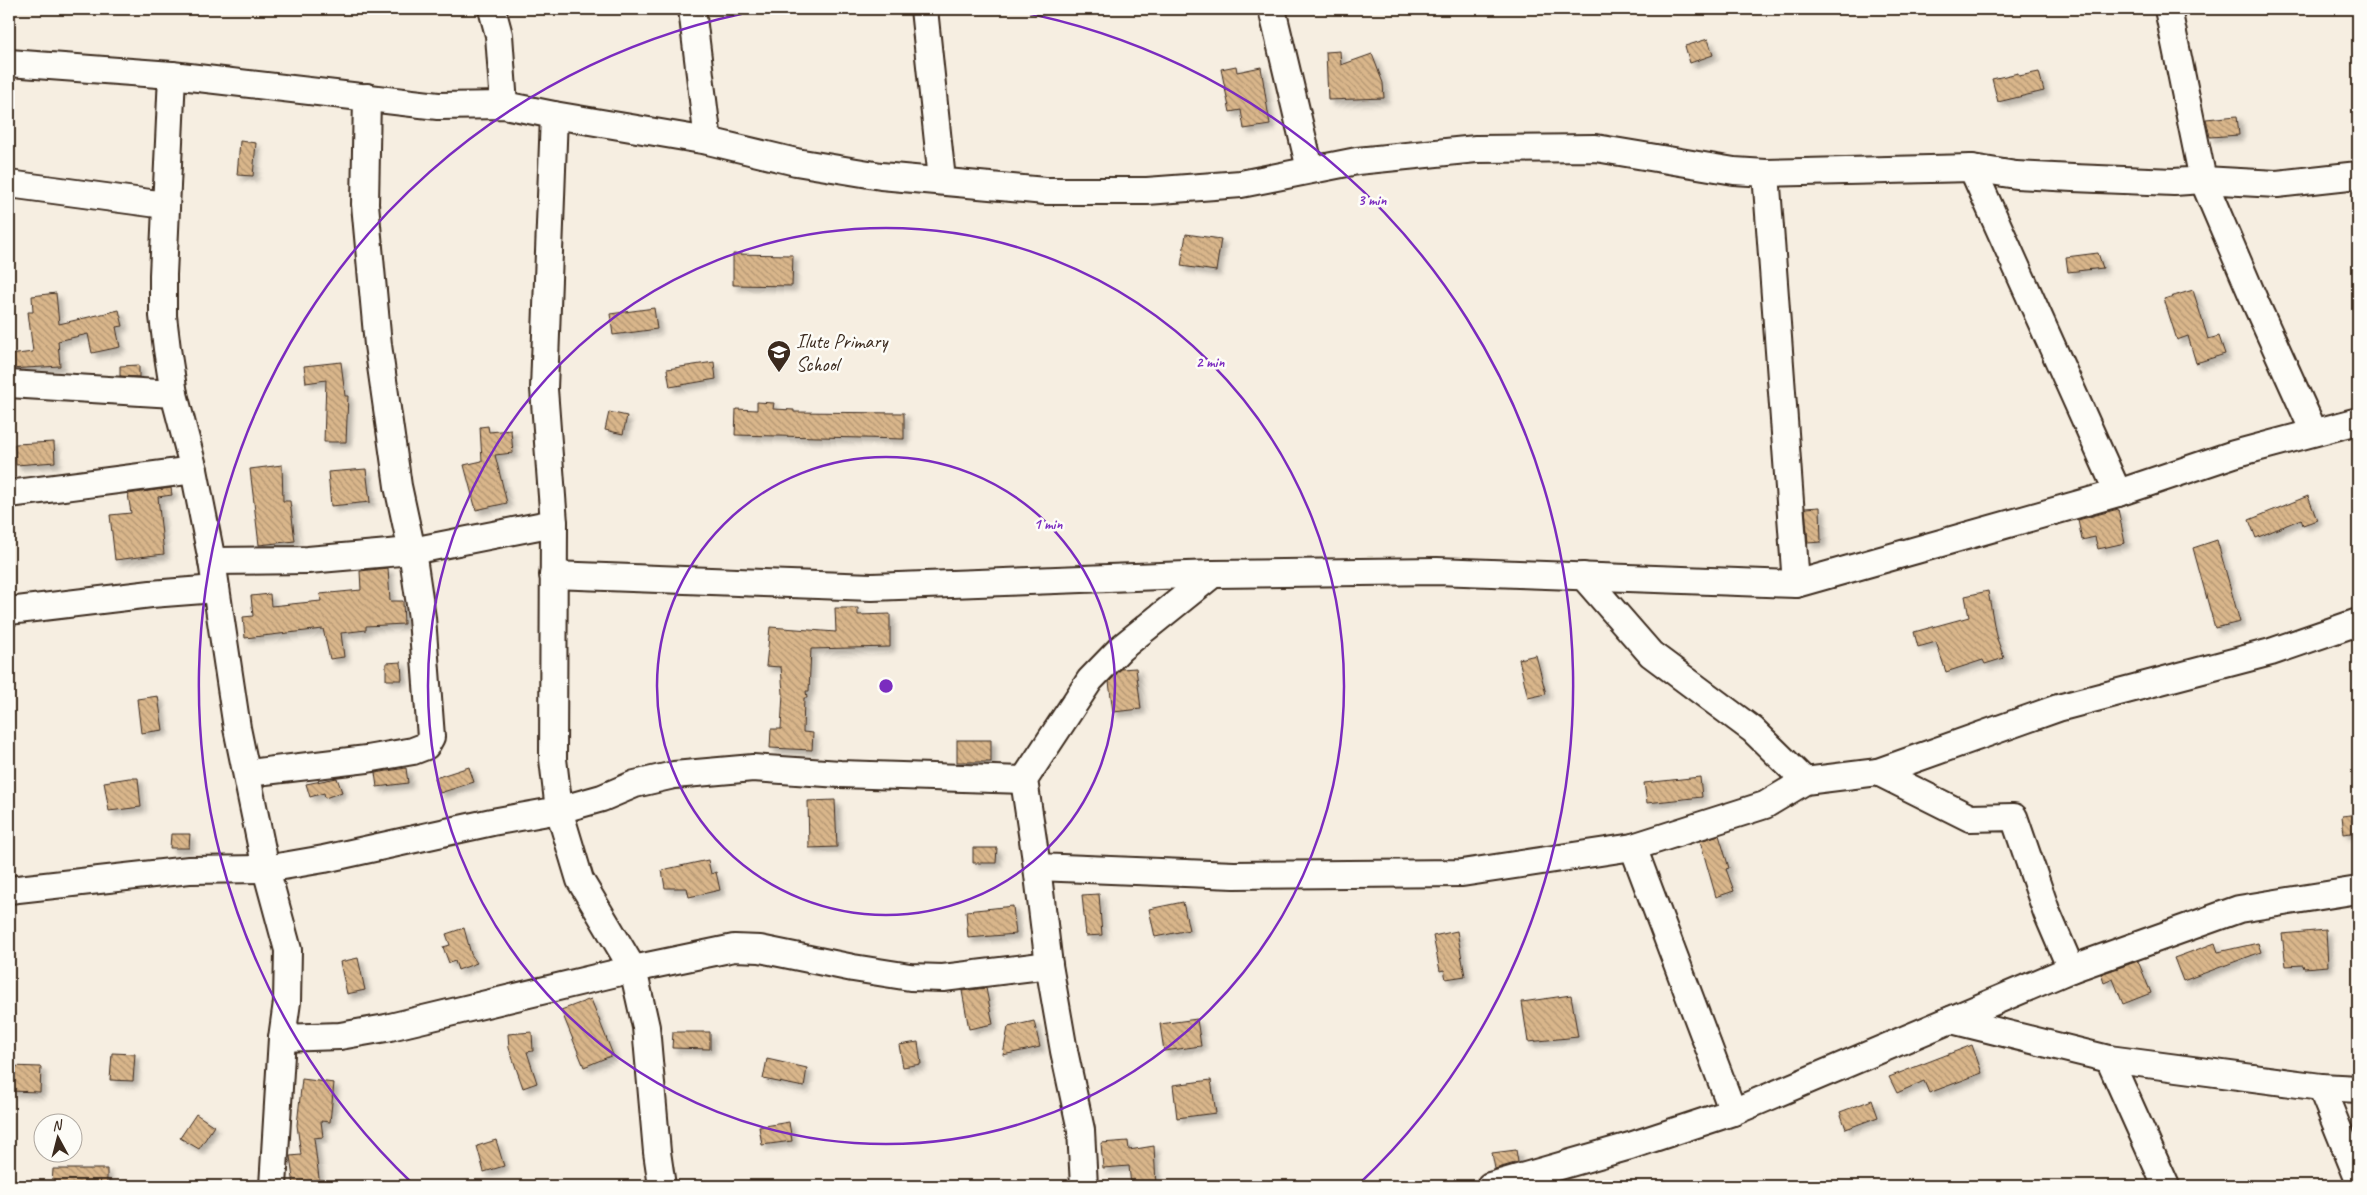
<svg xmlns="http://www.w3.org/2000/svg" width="2367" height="1195" font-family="Caveat,sans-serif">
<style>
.building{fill:url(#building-back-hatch);stroke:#3b2a1e;filter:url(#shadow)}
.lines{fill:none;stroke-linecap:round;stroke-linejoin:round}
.minor-casing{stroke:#3b2a1e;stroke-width:30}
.minor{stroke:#fdfcf7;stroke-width:26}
.ring{fill:none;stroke:#7b2cbf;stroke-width:2.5}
.labels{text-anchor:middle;stroke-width:5;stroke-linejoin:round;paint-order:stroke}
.poi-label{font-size:20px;fill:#3b2a1e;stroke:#fdfcf7;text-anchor:start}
.centre{fill:#7b2cbf;stroke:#fdfcf7;stroke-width:2.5}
.ring-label{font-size:15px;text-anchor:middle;font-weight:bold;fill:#7b2cbf;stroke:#fdfcf7;stroke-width:5;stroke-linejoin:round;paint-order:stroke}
</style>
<defs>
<pattern id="building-back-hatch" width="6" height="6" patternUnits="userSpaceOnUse" patternTransform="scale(1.25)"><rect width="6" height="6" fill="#d9b68b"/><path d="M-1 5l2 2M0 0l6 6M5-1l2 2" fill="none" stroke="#b19471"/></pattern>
<filter id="shadow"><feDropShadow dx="4.5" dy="4.5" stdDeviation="2.5" flood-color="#0004"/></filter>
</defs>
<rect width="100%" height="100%" fill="#f6eee1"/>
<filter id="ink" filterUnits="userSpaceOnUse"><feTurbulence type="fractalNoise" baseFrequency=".02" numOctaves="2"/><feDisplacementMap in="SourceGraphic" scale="10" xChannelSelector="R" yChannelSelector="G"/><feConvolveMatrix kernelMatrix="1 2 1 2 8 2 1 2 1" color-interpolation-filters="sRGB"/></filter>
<g filter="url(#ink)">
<g class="building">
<polygon points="1708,39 1713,55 1690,63 1685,46"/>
<polygon points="1340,51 1341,65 1372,54 1383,83 1384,98 1328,100 1326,52"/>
<polygon points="1236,66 1237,72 1261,67 1270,125 1244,129 1241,110 1230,112 1221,69"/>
<polygon points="2039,72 2044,91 1998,102 1992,79 2018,73 2019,76"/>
<polygon points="2237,116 2239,135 2210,137 2206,119"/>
<polygon points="240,141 256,143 253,176 237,175"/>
<polygon points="1186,234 1221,239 1216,271 1181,266"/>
<polygon points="2098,253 2103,268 2068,272 2066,257"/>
<polygon points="733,254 793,255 792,286 733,285"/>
<polygon points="2193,290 2208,339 2219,336 2225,354 2196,363 2188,336 2177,340 2164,299"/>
<polygon points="56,293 59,324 119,310 123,326 116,327 120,347 92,353 88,334 58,341 60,366 9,369 9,355 33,352 28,312 33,312 32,296"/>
<polygon points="654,308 657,329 613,335 610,314"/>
<polygon points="341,362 345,396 348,396 346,442 324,442 326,380 306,383 304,366"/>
<polygon points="714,362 716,379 670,387 667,369"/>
<polygon points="139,365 139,377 120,376 120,366"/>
<polygon points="757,402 774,403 773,409 794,410 794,412 904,413 904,439 735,435 736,409 757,410"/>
<polygon points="609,412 627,416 623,434 605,430"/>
<polygon points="488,426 489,432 511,430 513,453 495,455 507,503 476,510 464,465 482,461 480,427"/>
<polygon points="54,442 55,462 16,465 15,444"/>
<polygon points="282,465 283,501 290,501 295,541 259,545 250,469"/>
<polygon points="366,469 370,502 331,506 328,472"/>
<polygon points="171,488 172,495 158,497 164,554 115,560 110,515 131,513 128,494"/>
<polygon points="2308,496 2317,520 2303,525 2301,519 2256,538 2249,520"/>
<polygon points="1820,507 1821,542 1808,543 1805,508"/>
<polygon points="2118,509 2125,543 2098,549 2095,537 2082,540 2078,520"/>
<polygon points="2217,540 2240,622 2215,628 2193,548"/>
<polygon points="388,568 390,601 403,601 404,624 366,626 366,630 341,633 344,657 330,659 323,629 245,638 243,617 253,616 251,596 270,594 271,606 321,601 320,594 361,590 360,571"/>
<polygon points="1988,591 1996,636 2004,658 1985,664 1983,660 1946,672 1936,642 1918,647 1914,632 1969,617 1965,596"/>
<polygon points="835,608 858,608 858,615 890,614 890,647 811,649 809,691 806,691 807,698 804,698 803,732 813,733 812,750 770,748 771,729 781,729 783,693 781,667 766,666 770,627 836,632"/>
<polygon points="1536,655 1546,694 1528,698 1519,659"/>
<polygon points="401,662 402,680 386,680 386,663"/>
<polygon points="1136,668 1141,709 1113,712 1109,682 1121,669"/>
<polygon points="158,696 163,730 141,733 137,699"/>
<rect x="957" y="740" width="34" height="22"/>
<polygon points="469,767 474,782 440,793 435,778"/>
<polygon points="406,768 408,783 377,787 375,773"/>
<polygon points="1700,777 1702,797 1647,803 1644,783"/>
<polygon points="129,778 138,778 141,807 109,811 104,782"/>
<polygon points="337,778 342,792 325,798 324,793 310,797 306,784"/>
<polygon points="835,800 837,847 809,848 808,801"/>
<polygon points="2358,814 2358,832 2344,834 2342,816"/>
<polygon points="171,834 190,834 189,848 170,848"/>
<polygon points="1719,835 1729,868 1726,869 1734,891 1716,897 1700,841"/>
<polygon points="973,848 997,848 996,863 973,863"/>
<polygon points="708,860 711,874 716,872 720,890 689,897 687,888 665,888 662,870"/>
<polygon points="1099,894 1102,935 1086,936 1082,895"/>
<polygon points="1183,902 1189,930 1155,937 1149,909"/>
<polygon points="1013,906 1016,934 968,938 966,911"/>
<polygon points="464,928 471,954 477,963 458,970 455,961 449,963 443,947 450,945 446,934"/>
<polygon points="2326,930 2328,966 2304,968 2303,965 2286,966 2282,934"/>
<polygon points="1457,931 1465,976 1446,979 1444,970 1440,971 1433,936"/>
<polygon points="2215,943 2218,952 2258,943 2261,952 2183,981 2174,958"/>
<polygon points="358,958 365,990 347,994 340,962"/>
<polygon points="2138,961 2151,993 2123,1004 2113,979 2104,983 2101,974"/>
<polygon points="986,988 993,1024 969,1029 962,991"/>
<polygon points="1571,995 1578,1037 1528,1042 1522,1002"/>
<polygon points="591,999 613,1055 584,1067 561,1010"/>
<polygon points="1197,1019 1201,1046 1164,1051 1160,1024"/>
<polygon points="1034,1021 1040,1047 1003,1055 1008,1027"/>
<polygon points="532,1032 533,1051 527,1052 537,1083 523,1088 509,1048 508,1034"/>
<polygon points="673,1032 710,1032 710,1049 672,1048"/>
<polygon points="918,1042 921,1064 903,1067 899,1045"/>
<polygon points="1972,1045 1982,1073 1929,1093 1924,1081 1897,1093 1889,1077"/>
<polygon points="112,1053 135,1054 133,1081 110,1080"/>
<polygon points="767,1059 807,1068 804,1087 763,1079"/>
<polygon points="9,1066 41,1067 40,1092 9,1091"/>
<polygon points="302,1079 334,1083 330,1122 321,1121 323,1137 314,1138 320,1186 294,1186 290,1156 301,1155 297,1125"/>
<polygon points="1211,1080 1216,1113 1177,1118 1173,1085"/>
<polygon points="1872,1100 1878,1117 1846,1129 1840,1112"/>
<polygon points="196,1114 214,1126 199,1149 180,1138"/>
<polygon points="789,1122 792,1141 762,1145 759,1127"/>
<polygon points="496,1140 504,1166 484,1172 477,1146"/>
<polygon points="1128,1141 1129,1150 1154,1146 1156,1186 1131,1186 1129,1166 1103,1168 1101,1143"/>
<polygon points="1516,1150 1518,1162 1495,1169 1492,1153"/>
<polygon points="53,1169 107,1169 107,1185 52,1184"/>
</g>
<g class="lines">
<g class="minor-casing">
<g id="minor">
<polyline points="492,9 499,35 504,105"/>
<polyline points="692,9 708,141"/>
<polyline points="924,9 942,180"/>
<polyline points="1272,9 1310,169"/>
<polyline points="9,63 172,75 438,106 504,105 554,115 708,141 796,162 881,176 1045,191 1147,191 1241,184 1357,161 1476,149 1596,148 1734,171 1766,173 1972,168 2016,175 2073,178 2174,182 2203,180 2168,9"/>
<polyline points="172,75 163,275 163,316 167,349 174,394 194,470 212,561 237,728 266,869 288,950 287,1002 282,1038 273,1186"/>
<polyline points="554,115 544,389 554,523 553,759 559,810 580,880 633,969 646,1027 657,1152 662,1186"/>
<polyline points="1972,168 2118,493"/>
<polyline points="1766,173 1796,584"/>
<polyline points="9,184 165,205"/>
<polyline points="9,384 174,394"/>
<polyline points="2314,432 2256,304 2203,180 2277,184 2358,175"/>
<polyline points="9,494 194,470"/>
<polyline points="212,561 308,560 412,551 554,523"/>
<polyline points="1213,574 1121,648 1090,680 1024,780 1037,867 1234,875 1462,873 1633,847 1765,805 1805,781 1878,772 1970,818 2014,817 2047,913 2071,969 2239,909 2358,890"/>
<polyline points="553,575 872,587 1213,574 1437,571 1796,584 2118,493 2234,454 2358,421"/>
<polyline points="1583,576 1651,654 1753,730 1805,781"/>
<polyline points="9,611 151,594 216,589"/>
<polyline points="1878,772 2058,708 2271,652 2358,622"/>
<polyline points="248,773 367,759 413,751 426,746 431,737 422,618 412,551 398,486 378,345 365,204 367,97"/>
<polyline points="1633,847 1733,1112"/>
<polyline points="1037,867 1049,965 1064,1051 1081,1130 1084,1186"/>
<polyline points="9,890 189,870 266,869 324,859 492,822 559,810 602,798 635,784 674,775 753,768 840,774 1024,780"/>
<polyline points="1951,1020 2109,1059 2321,1087 2358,1178"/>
<polyline points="282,1038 340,1036 386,1028 633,969 734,948 760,949 853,968 910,977 943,978 1049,965"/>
<polyline points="2109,1059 2166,1186"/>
<polyline points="2321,1087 2358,1089"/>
<polyline points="1490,1186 1630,1146 1733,1112 2071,969"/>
</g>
</g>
<use href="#minor" class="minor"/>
</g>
</g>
<g class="ring">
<circle cx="886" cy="686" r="229"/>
<circle cx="886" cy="686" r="458"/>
<path d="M413 1184A687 687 0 0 1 767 9M1005 9A687 687 0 0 1 1359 1184"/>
</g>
<defs>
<g id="school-pin" transform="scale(1.25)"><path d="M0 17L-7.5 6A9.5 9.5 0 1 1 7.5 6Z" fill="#3b2a1e" stroke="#fdfcf7"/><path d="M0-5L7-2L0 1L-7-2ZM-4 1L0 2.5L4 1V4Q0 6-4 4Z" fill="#fff"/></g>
</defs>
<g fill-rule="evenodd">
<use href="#school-pin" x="779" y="352"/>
</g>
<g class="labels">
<g class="poi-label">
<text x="796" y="348">Ilute Primary<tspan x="796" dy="23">School</tspan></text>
</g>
</g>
<circle cx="886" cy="686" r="8" class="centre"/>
<g class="ring-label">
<text x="1372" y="205">3 min</text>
<text x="1210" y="367">2 min</text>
<text x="1048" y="529">1 min</text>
</g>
<rect width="2367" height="1195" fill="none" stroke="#fdfcf7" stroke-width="30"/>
<rect x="15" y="15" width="2337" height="1165" fill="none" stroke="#3b2a1e" stroke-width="2" filter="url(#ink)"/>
<g transform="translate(58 1138) rotate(353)"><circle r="24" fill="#fdfcf7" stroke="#afa8a0"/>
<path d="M0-4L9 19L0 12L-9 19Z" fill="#3b2a1e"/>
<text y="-8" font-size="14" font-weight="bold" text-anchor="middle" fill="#3b2a1e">N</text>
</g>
</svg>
